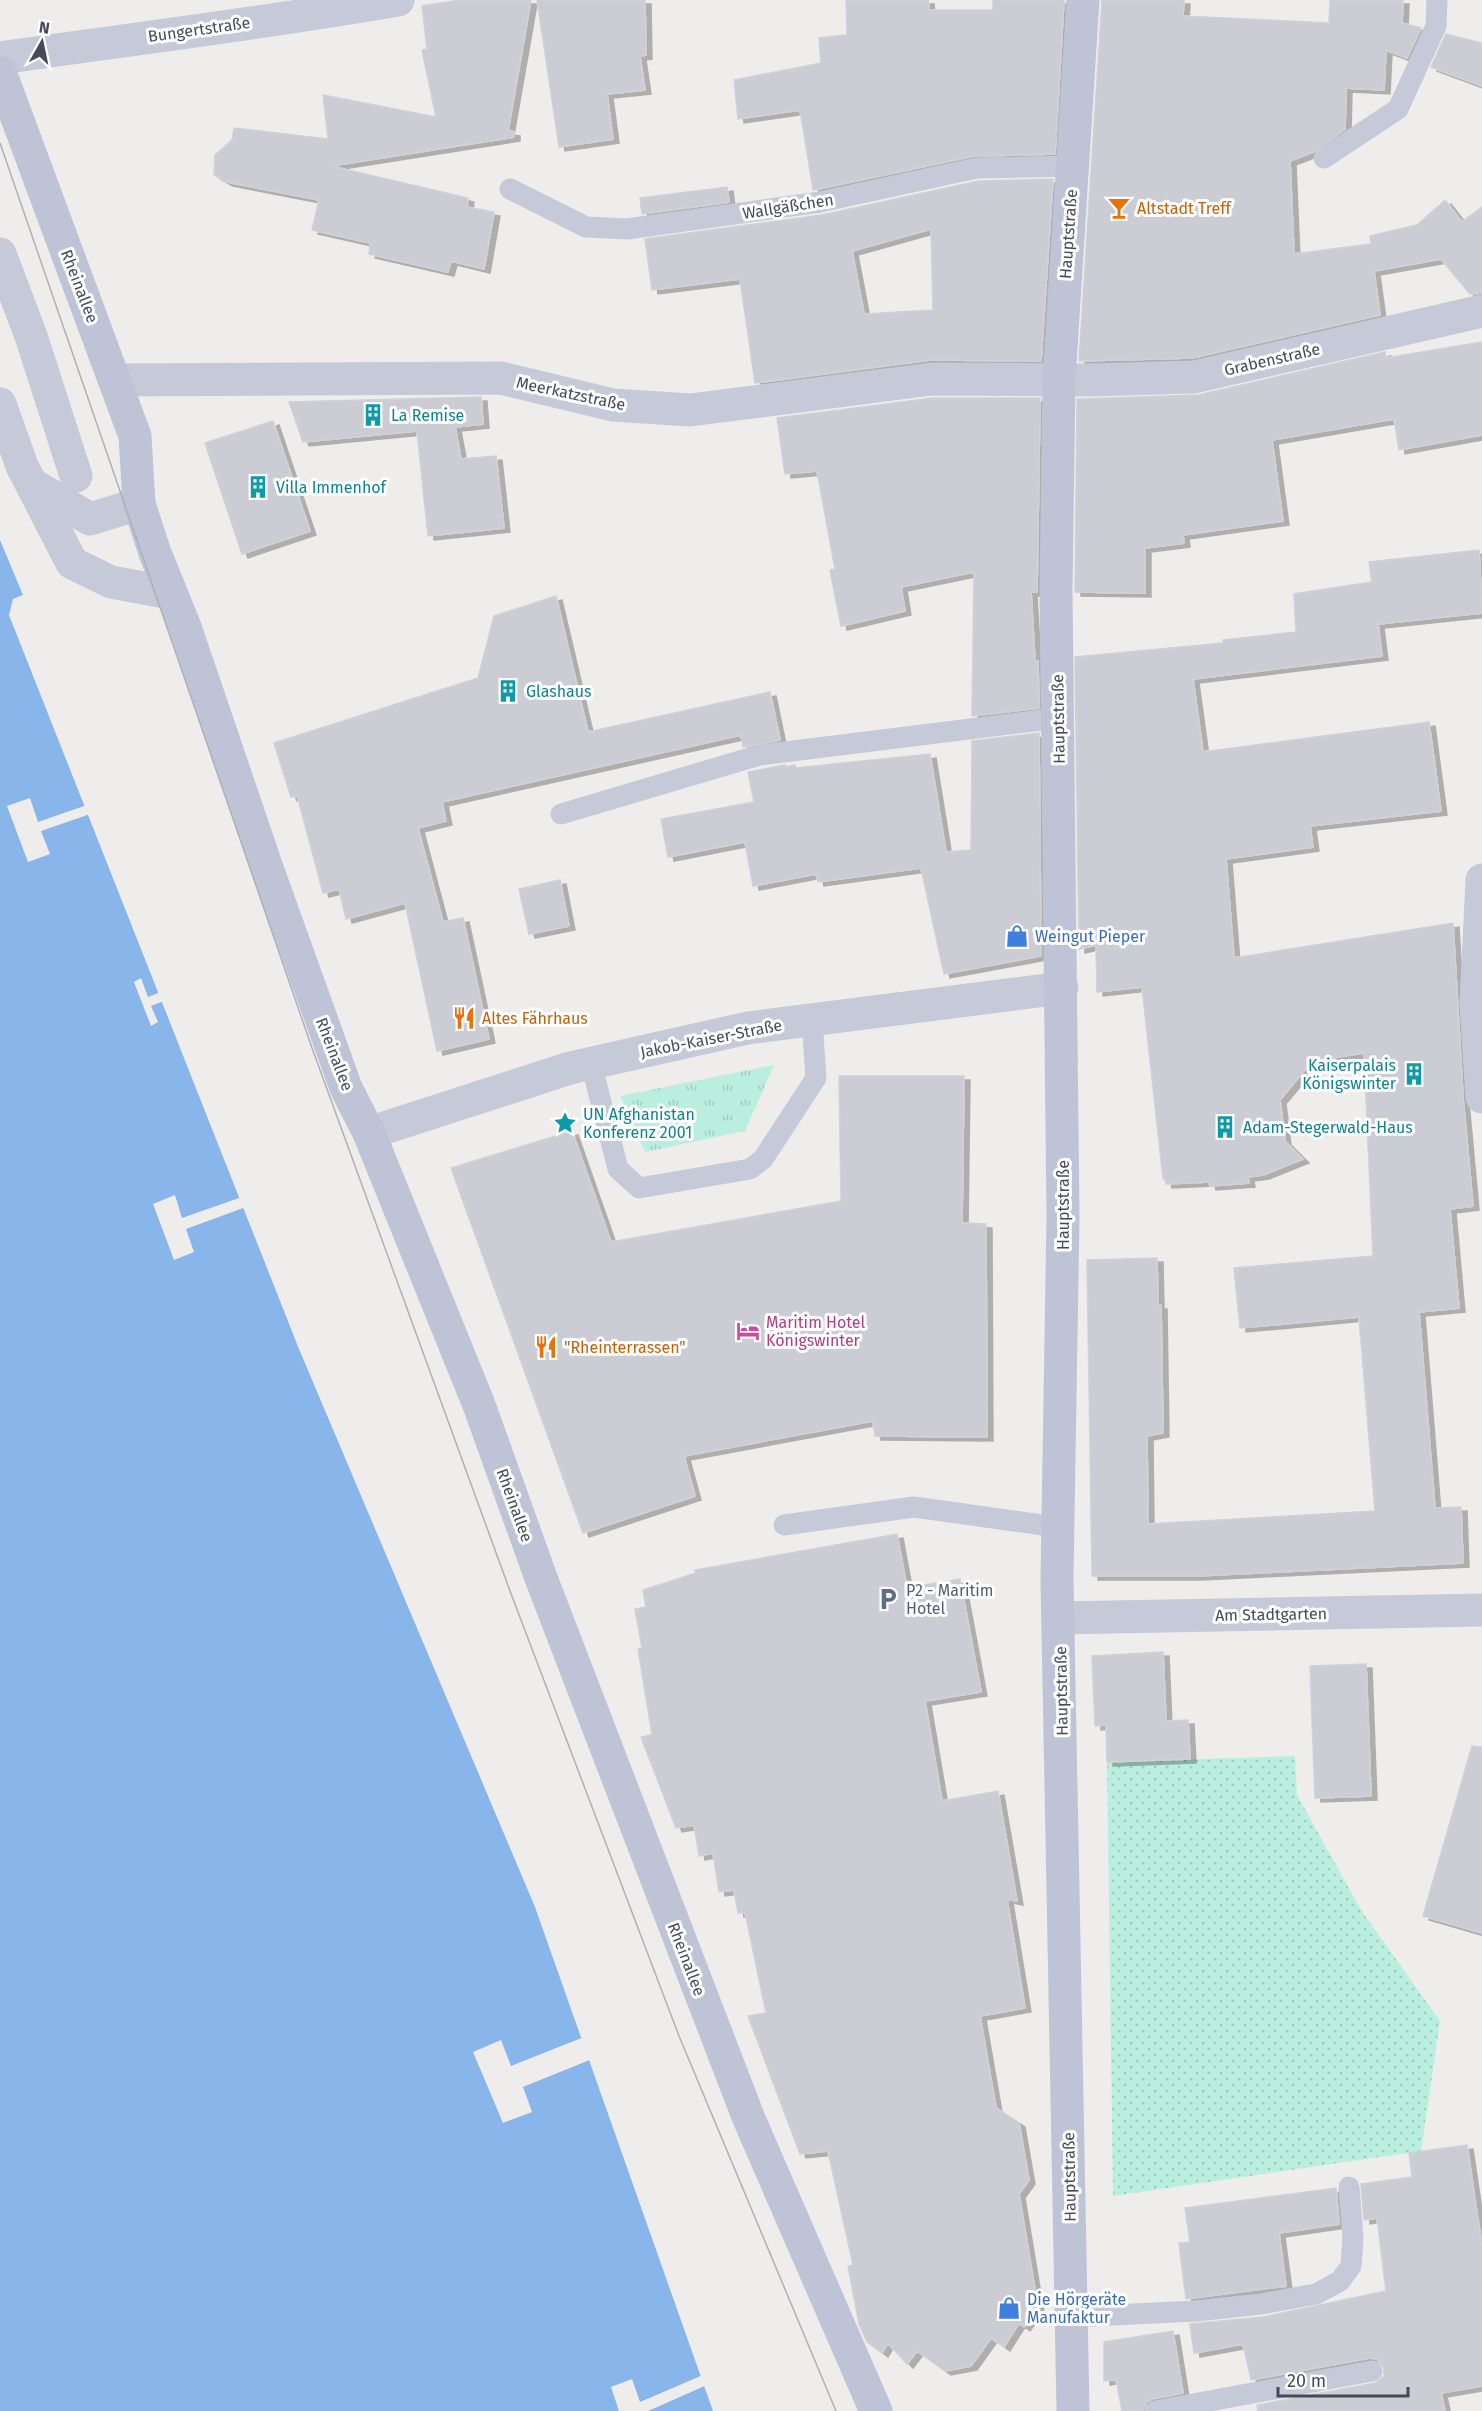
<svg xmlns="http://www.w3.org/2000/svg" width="1482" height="2411" font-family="'Fira Sans',sans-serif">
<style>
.grass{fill:url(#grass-tufts)}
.park{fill:url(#park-dots)}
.water{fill:#88b5ea}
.pier{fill:#efedec}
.building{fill:#cccdd4;stroke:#d1d0d8;stroke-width:1.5;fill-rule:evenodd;filter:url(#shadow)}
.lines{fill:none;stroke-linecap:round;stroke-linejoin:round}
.lane{stroke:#c6c9d7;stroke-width:21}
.street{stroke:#c6c9d7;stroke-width:33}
.secondary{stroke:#bfc3d6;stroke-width:33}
.tram{stroke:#afafb7;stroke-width:1.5}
.labels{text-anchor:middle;stroke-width:6;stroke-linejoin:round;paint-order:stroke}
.street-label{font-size:16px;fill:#45495a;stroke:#fff}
.food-label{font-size:16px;fill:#c56008;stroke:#fff;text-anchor:start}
.culture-label{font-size:16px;fill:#0d838f;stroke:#fff;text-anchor:start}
.shop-label{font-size:16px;fill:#366cbe;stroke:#fff;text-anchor:start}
.hotel-label{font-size:16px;fill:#b23c85;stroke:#fff;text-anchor:start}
.service-label{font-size:16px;fill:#4e5e75;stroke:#fff;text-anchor:start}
</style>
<defs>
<pattern id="grass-tufts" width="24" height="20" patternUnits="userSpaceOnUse" patternTransform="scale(1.5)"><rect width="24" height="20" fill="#baeedf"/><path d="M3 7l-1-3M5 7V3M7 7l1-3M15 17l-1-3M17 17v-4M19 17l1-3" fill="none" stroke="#a1cec2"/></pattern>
<pattern id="park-dots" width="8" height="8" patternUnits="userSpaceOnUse" patternTransform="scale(1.5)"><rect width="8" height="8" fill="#baeedf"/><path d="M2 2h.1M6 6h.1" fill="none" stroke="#a1cec2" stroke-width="1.8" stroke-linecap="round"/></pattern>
<filter id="shadow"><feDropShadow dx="6" dy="4" stdDeviation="0" flood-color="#0004"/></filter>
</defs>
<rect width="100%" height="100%" fill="#efedec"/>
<polygon class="grass" points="774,1065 745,1131 645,1152 620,1096"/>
<polygon class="park" points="1295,1756 1297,1795 1361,1910 1440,2021 1421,2151 1113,2196 1107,1762"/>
<polygon class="water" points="0,540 23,595 13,599 9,615 299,1349 535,1907 713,2411 0,2411"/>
<g class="pier">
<polygon points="30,798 38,822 87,805 90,814 41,831 50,854 28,862 7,806"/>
<polygon points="141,978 148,997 161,992 164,1001 151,1006 158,1022 151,1026 134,982"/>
<polygon points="175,1195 182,1218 242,1197 246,1207 186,1229 194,1252 174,1260 153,1204"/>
<polygon points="584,2037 592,2059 523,2087 532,2112 503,2123 473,2052 501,2040 511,2066"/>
<polygon points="703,2375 707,2385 648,2411 619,2411 611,2387 632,2379 640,2402"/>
</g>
<g class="building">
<polygon points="460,0 531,0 508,131 514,132 514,137 331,166 468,198 467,207 494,212 484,269 451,261 448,272 369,254 370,243 312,230 319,200 227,182 214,175 215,155 232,140 234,128 328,139 323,95 436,117 422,50 427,49 422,6"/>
<polygon points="537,0 645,0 646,55 640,56 645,90 607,94 613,139 559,147"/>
<polygon points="846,0 928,0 929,10 993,10 993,0 1064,0 1055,154 974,156 813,190 800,110 738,119 734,80 821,63 819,38 847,35"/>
<polygon points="1102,0 1184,0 1183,16 1329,23 1330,0 1403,0 1402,23 1421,28 1407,58 1386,50 1384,90 1346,88 1345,129 1313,152 1290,161 1294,254 1371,244 1370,236 1417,225 1445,200 1462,222 1482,207 1482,293 1470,294 1441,259 1374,271 1380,315 1192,358 1079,361"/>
<polygon points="1446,34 1482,43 1482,86 1431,67"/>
<path d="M 1053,179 L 1041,361 L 930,360 L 755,383 L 740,279 L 652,290 L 645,239 L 822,215 L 978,181 ZM 931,229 L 933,310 L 864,314 L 852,251 Z"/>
<polygon points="727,187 729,202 642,214 640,198"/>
<polygon points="1482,342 1482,435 1399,450 1394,419 1272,440 1283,521 1183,535 1184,543 1145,548 1145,593 1075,592 1077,399 1198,395 1385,352 1386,358"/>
<polygon points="481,397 483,424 455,427 461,459 496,456 504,528 428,536 417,431 303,442 289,402"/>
<polygon points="933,398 1040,398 1037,592 1031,592 1035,662 1038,661 1039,708 972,716 974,572 901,587 905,611 841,626 830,570 835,569 817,471 785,474 777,418"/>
<polygon points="273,421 310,531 242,554 205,443"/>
<polygon points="1479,550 1482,613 1378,624 1382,656 1193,679 1203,752 1429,722 1441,811 1310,826 1313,847 1226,859 1234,958 1453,923 1463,1098 1473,1206 1450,1209 1459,1308 1419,1312 1435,1508 1461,1507 1463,1563 1196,1576 1092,1576 1087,1260 1157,1258 1158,1305 1161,1305 1163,1433 1147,1436 1148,1524 1375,1511 1359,1317 1240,1328 1234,1268 1373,1256 1364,1053 1312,1061 1280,1100 1285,1141 1303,1159 1263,1175 1248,1177 1249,1183 1210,1186 1209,1182 1166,1184 1165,1179 1163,1179 1142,987 1097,992 1096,945 1079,949 1075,657 1223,643 1223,640 1296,632 1294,594 1372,582 1369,562"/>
<polygon points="556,596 588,732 770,692 780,740 743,747 741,735 442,802 446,821 418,828 443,922 463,918 489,1039 437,1051 405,903 346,919 339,889 323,893 297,795 291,797 274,743 478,678 494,616"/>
<polygon points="1039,733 1041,956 944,974 921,868 818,882 816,874 753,886 745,842 668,857 661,819 754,802 748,772 785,765 785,767 795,765 795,768 930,754 946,852 971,850 972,741"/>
<polygon points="560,880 569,926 529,934 519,889"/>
<polygon points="839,1076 964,1076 962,1223 986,1224 987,1437 875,1436 873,1421 684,1456 695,1496 583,1533 451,1168 572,1131 611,1242 841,1201"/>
<polygon points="897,1534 907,1588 960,1579 981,1692 925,1701 942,1801 998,1791 1017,1901 1007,1899 1025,2008 980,2016 996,2108 1019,2123 1029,2180 1019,2194 1038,2308 1024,2327 1019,2323 1004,2347 991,2338 971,2366 945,2371 917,2351 907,2364 888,2343 882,2353 867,2342 859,2324 848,2266 853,2265 828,2151 800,2154 748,2016 766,2013 745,1912 738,1913 734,1890 719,1892 713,1853 699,1856 694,1825 676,1828 641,1737 652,1735 638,1649 642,1648 635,1609 646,1607 643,1590 696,1573 695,1570"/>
<polygon points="1163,1652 1166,1721 1188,1720 1190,1759 1107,1762 1106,1725 1095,1726 1092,1656"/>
<polygon points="1366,1664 1371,1796 1315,1798 1310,1666"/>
<polygon points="1472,1746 1482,1747 1482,1933 1423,1916"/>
<polygon points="1467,2145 1482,2247 1482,2386 1441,2393 1445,2411 1258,2411 1257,2405 1375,2383 1384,2376 1384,2368 1377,2359 1370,2358 1251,2380 1243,2344 1194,2353 1190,2324 1263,2317 1386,2291 1377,2218 1364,2220 1361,2184 1412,2177 1409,2153"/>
<polygon points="1336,2188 1339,2224 1279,2233 1286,2286 1186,2299 1179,2243 1190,2242 1185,2208"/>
<polygon points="1173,2331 1183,2393 1152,2399 1146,2402 1143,2411 1122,2411 1116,2379 1104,2381 1104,2342"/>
</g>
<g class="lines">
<g class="lane">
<polyline points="1324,158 1398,109 1436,26 1437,0"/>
<polyline points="510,189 586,227 627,229 820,202 977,168 1073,166"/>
<polyline points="561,814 760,755 1058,718"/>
<polyline points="591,1063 618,1169 639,1188 750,1169 763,1159 816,1078 812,1020"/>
<polyline points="784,1525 914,1507 1057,1527"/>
<polyline points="1071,2317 1196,2311 1261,2304 1316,2294 1340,2281 1351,2266 1353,2238 1349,2187"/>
<polyline points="1155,2411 1372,2371"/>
</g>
<g class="street">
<path d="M 0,58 C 133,39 266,23 398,0"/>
<polyline points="0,254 31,336 76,476"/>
<polyline points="116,380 501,378 613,405 690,410 932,379 1093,380 1194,377 1482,311"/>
<polyline points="0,404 22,466 72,563 111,582 170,593"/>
<polyline points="35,486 90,519 139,504"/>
<polyline points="1482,880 1476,1004 1482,1097"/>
<polyline points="369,1133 570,1068 748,1028 1062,988"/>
<polyline points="1059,1618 1482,1610"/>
</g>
<g class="secondary">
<polyline points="0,72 135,436 139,504 155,553 185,627 267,868 346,1088 369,1133 479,1405 541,1578 749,2119 876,2411"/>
<polyline points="1073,2411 1057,1579 1063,1217 1056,592 1059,380 1083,0"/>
</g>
<polyline class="tram" points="0,143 312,1048 510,1591 679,2036 836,2411"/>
</g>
<defs>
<g id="bar-bare" transform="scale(1.8)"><path d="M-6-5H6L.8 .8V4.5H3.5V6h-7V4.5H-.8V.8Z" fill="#e8710a" stroke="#fff" stroke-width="2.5" paint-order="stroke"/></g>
<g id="building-bare" transform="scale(1.8)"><path d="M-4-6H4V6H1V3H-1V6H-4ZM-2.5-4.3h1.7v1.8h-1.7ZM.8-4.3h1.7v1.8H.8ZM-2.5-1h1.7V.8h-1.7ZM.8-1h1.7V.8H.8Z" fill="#0f9aa8" stroke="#fff" stroke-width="2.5" paint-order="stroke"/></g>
<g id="shop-bare" transform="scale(1.8)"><path d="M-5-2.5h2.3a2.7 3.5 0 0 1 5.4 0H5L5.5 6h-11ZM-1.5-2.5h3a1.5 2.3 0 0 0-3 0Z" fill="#3f7fe0" stroke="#fff" stroke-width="2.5" paint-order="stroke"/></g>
<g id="restaurant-bare" transform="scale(1.8)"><path d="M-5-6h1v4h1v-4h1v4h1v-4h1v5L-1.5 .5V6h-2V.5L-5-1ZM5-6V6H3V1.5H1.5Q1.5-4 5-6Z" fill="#e8710a" stroke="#fff" stroke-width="2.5" paint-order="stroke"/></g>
<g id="sight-bare" transform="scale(1.8)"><path d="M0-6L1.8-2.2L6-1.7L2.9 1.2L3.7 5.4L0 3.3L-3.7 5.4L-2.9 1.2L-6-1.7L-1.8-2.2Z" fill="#0f9aa8" stroke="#fff" stroke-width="2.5" paint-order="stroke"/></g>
<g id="hotel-bare" transform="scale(1.8)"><path d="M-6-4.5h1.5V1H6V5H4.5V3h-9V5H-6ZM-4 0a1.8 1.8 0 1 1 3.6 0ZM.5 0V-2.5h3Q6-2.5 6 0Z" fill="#d1479c" stroke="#fff" stroke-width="2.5" paint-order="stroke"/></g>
<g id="parking-bare" transform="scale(1.8)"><path d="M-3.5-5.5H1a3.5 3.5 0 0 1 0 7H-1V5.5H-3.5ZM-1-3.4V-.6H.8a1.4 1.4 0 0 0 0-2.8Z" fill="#5c6f8a" stroke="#fff" stroke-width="2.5" paint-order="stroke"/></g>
</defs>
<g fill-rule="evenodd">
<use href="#bar-bare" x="1119" y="208"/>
<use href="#building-bare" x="373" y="415"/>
<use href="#building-bare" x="258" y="487"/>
<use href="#building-bare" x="508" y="691"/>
<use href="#shop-bare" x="1017" y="936"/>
<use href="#restaurant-bare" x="464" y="1018"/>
<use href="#building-bare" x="1414" y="1074"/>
<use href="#sight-bare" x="565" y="1123"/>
<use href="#building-bare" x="1225" y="1127"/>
<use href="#hotel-bare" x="748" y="1331"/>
<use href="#restaurant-bare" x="546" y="1347"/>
<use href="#parking-bare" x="888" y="1599"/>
<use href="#shop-bare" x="1009" y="2308"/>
</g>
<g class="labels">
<g class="street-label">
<text transform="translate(199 29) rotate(-8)" y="6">Bungertstraße</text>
<text transform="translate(788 206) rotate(-9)" y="6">Wallgäßchen</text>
<text transform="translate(1068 234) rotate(-86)" y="6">Hauptstraße</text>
<text transform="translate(80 286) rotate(69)" y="6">Rheinallee</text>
<text transform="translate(1272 359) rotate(-13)" y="6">Grabenstraße</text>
<text transform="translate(571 393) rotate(12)" y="6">Meerkatzstraße</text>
<text transform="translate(1058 719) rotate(-91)" y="6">Hauptstraße</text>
<text transform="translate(711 1038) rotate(-11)" y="6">Jakob-Kaiser-Straße</text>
<text transform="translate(335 1054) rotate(69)" y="6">Rheinallee</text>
<text transform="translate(1063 1205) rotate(-90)" y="6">Hauptstraße</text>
<text transform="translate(515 1505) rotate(70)" y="6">Rheinallee</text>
<text transform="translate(1271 1614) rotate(-1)" y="6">Am Stadtgarten</text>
<text transform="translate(1061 1691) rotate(-91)" y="6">Hauptstraße</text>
<text transform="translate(687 1959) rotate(69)" y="6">Rheinallee</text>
<text transform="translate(1069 2177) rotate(-91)" y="6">Hauptstraße</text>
</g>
<g class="food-label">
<text x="1137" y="214">Altstadt Treff</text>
<text x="482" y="1024">Altes Fährhaus</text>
<text x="564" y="1353">"Rheinterrassen"</text>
</g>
<g class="culture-label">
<text x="391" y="421">La Remise</text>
<text x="276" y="493">Villa Immenhof</text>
<text x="526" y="697">Glashaus</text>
<text x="1396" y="1071" text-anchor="end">Kaiserpalais<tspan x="1396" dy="18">Königswinter</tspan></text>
<text x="583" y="1120">UN Afghanistan<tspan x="583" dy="18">Konferenz 2001</tspan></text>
<text x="1243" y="1133">Adam-Stegerwald-Haus</text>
</g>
<g class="shop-label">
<text x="1035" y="942">Weingut Pieper</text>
<text x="1027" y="2305">Die Hörgeräte<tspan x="1027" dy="18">Manufaktur</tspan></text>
</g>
<g class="hotel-label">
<text x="766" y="1328">Maritim Hotel<tspan x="766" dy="18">Königswinter</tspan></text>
</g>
<g class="service-label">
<text x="906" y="1596">P2 - Maritim<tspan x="906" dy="18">Hotel</tspan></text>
</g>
</g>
<g transform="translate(42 42) rotate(9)" stroke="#ffffff" stroke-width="4.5" paint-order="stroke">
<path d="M0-4.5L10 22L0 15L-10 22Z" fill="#45495a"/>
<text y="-9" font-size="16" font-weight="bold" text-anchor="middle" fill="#45495a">N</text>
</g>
<path d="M1278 2387v9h130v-9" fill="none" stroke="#45495a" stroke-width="3"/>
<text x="1287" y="2387" font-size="18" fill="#45495a" stroke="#ffffff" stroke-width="4.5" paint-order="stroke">20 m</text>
</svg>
